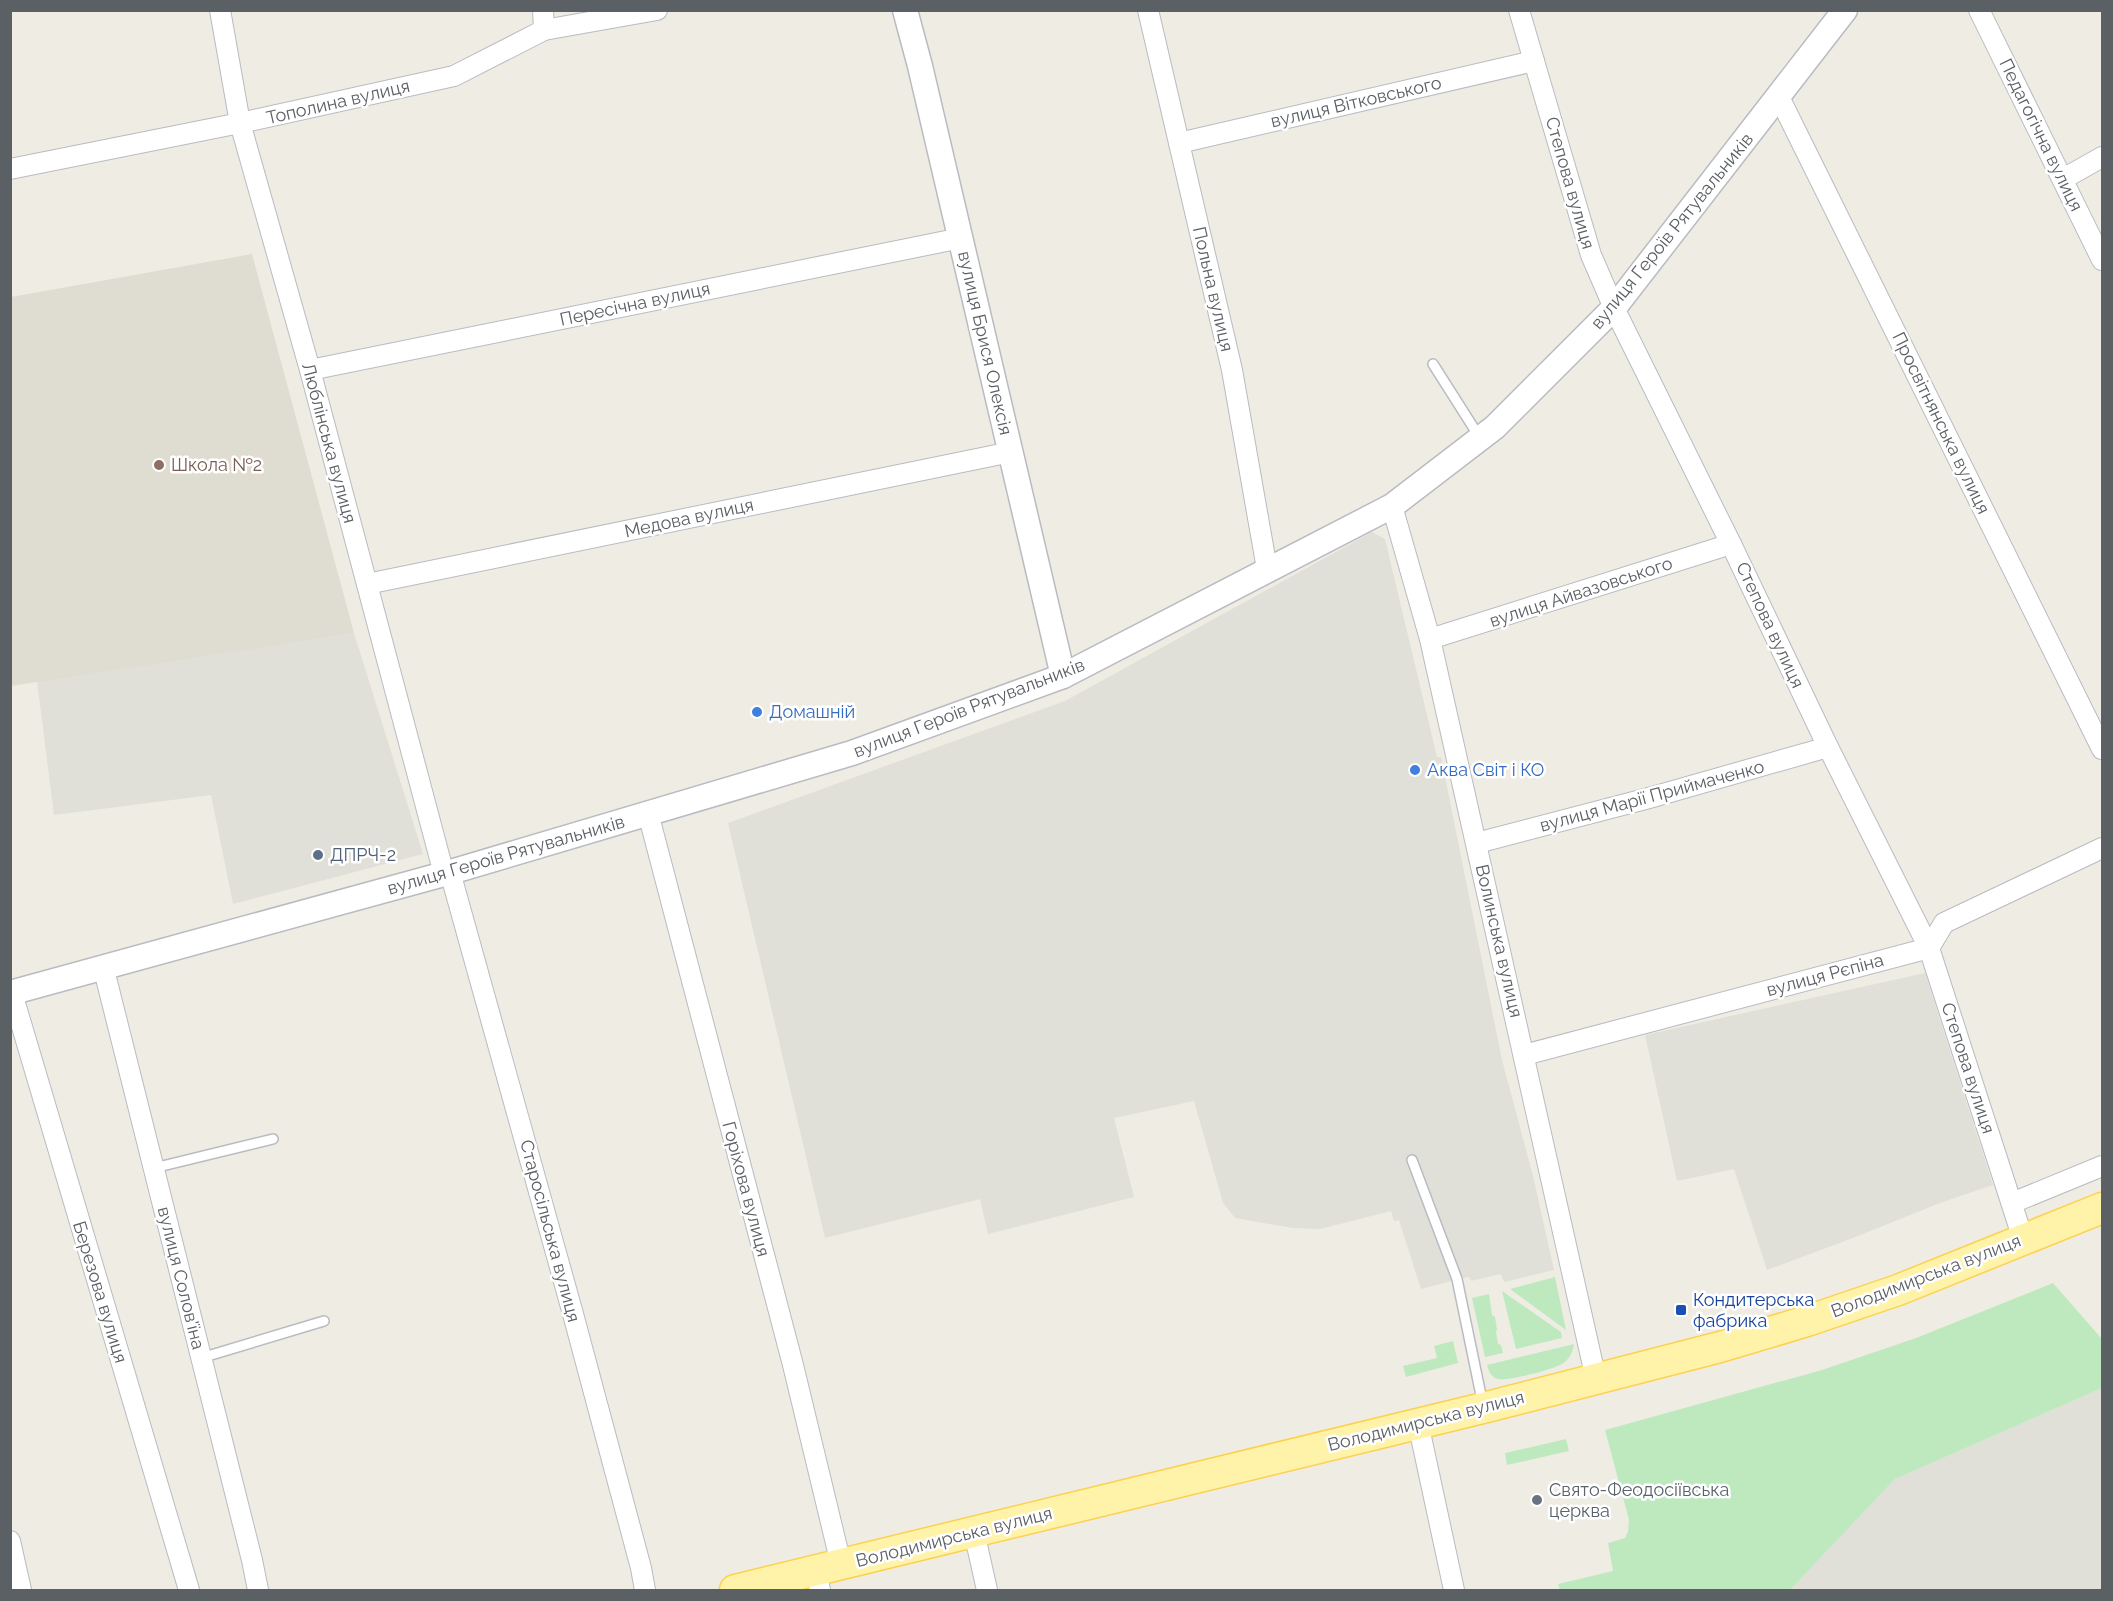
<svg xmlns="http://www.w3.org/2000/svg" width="2113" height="1601" font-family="Raleway,sans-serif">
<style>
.industrial{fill:#e0dfd8}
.education{fill:#dfdcd2}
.green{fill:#bee9bf}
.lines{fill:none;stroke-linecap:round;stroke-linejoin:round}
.service-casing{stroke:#b8bbc1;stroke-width:12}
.minor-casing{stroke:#b8bbc1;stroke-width:22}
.tertiary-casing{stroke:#b8bbc1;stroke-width:27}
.primary-casing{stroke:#fdd14f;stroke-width:33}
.service{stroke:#fff;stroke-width:9}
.minor{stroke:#fff;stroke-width:20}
.tertiary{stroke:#fff;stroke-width:24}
.primary{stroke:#fff3a9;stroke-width:30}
.education-dot{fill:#8d6e63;stroke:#fff;stroke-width:2}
.shop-dot{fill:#3f7fe0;stroke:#fff;stroke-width:2}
.service-dot{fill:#5c6f8a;stroke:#fff;stroke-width:2}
.transit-dot{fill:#1a4fb4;stroke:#fff;stroke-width:2}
.worship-dot{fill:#6b7280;stroke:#fff;stroke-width:2}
.labels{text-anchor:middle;stroke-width:5;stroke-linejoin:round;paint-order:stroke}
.street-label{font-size:18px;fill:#5b6065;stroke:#fff}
.education-label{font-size:18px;fill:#785e54;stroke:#fff;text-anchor:start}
.shop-label{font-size:18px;fill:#366cbe;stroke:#fff;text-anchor:start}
.service-label{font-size:18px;fill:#4e5e75;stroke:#fff;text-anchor:start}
.transit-label{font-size:18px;fill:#164399;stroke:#fff;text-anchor:start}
.worship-label{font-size:18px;fill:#5b616d;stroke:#fff;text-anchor:start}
</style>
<rect width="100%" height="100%" fill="#efede3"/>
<g class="industrial">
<polygon points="1372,532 1385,539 1437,757 1441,757 1502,1060 1533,1176 1554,1270 1504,1282 1501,1274 1471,1281 1469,1277 1463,1278 1421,1289 1399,1220 1394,1221 1391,1211 1320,1229 1293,1228 1235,1218 1223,1203 1194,1101 1114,1118 1134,1197 988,1234 980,1199 825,1238 728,823 1065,701"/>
<polygon points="354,633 423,854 233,904 211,795 54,815 37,681"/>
<polygon points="1925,973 1993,1185 1940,1203 1853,1238 1767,1270 1734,1169 1677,1181 1645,1035"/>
<polygon points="2102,1388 2102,1590 1790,1590 1895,1479"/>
</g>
<polygon class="education" points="252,254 354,633 11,686 11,297"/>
<g class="green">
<polygon points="1555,1277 1566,1330 1510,1289"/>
<polygon points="2053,1283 2102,1339 2102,1388 1895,1479 1790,1590 1560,1590 1558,1584 1613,1571 1608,1543 1625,1538 1628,1531 1629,1520 1605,1430 1822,1370 1916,1338"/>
<polygon points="1502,1291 1561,1332 1562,1338 1516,1349"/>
<polygon points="1489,1294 1492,1315 1495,1317 1497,1329 1496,1332 1498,1344 1501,1345 1503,1353 1485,1357 1472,1298"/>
<polygon points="1453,1341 1458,1363 1406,1377 1403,1366 1437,1358 1434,1346"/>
<path d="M 1574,1344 C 1573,1352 1569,1360 1562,1364 C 1554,1369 1507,1382 1498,1379 C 1491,1377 1489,1372 1487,1365 Z"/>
<polygon points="1566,1439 1569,1451 1507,1465 1505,1453"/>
</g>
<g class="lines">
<g class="service-casing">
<g id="service">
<polyline points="1433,364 1480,438"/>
<polyline points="1412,1160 1457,1279 1483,1405"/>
<polyline points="154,1168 273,1139"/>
<polyline points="201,1358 324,1321"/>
</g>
</g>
<g class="minor-casing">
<g id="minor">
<polyline points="220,10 240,123 310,370 444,874"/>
<polyline points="543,10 544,30"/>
<polyline points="1148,10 1232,370 1267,569"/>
<polyline points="1519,10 1591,255 1614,308 1731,544 1828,747 1929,948 2023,1239"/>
<polyline points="1979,10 2102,260"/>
<polyline points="1779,97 2102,749"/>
<polyline points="1179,143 1534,61"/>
<polyline points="10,169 240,123 454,76 544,30 657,10"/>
<polyline points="2063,179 2102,157"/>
<polyline points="310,370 961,238"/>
<polyline points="1392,506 1430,639 1596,1379"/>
<polyline points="367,584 1011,452"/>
<polyline points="1430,639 1731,544"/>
<polyline points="648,813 793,1365 841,1564"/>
<polyline points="1477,843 1649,798 1828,747"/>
<polyline points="450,872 573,1314 641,1568 645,1590"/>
<polyline points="103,966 252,1560 258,1590"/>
<polyline points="12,993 189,1590"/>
<polyline points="1524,1055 1929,948 1944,923 2102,848"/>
<polyline points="2012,1203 2102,1166"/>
<polyline points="1418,1423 1454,1590"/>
<polyline points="974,1532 987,1590"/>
<polyline points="10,1541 21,1590"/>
<polyline points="816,1571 820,1590"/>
</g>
</g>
<g class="tertiary-casing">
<g id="tertiary">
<polyline points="905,10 920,66 1063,676"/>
<polyline points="10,993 444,874 852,753 1063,676 1392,506 1495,427 1614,308 1845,10"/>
</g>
</g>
<g class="primary-casing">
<polyline id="primary" points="735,1590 1483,1408 1720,1347 1807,1321 1898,1290 2102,1208"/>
</g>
<use href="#service" class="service"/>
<use href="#minor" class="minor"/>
<use href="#tertiary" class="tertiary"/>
<use href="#primary" class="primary"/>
</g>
<circle class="education-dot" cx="159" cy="465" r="6"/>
<g class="shop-dot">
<circle cx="757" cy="712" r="6"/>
<circle cx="1415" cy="770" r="6"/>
</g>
<circle class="service-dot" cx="318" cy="855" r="6"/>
<rect class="transit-dot" x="1675" y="1304" width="12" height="12" rx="3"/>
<circle class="worship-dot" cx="1537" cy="1500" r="6"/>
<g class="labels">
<g class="street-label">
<text transform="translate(338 102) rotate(-13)" y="6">Тополина вулиця</text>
<text transform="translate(1356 102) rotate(-13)" y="6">вулиця Вітковського</text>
<text transform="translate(2041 135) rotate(64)" y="6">Педагогічна вулиця</text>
<text transform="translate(1570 183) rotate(74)" y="6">Степова вулиця</text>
<text transform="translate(1672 231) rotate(-51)" y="6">вулиця Героїв Рятувальників</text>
<text transform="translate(1213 289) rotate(77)" y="6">Польна вулиця</text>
<text transform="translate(635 304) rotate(-12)" y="6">Пересічна вулиця</text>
<text transform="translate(985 343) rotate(77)" y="6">вулиця Брися Олексія</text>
<text transform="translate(1941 423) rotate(64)" y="6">Просвітнянська вулиця</text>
<text transform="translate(329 443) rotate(75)" y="6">Люблінська вулиця</text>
<text transform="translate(689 518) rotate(-12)" y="6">Медова вулиця</text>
<text transform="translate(1581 592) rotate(-18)" y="6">вулиця Айвазовського</text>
<text transform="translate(1770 625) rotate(65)" y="6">Степова вулиця</text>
<text transform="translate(969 708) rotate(-21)" y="6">вулиця Героїв Рятувальників</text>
<text transform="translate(1652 796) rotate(-15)" y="6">вулиця Марії Приймаченко</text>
<text transform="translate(506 855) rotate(-16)" y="6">вулиця Героїв Рятувальників</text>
<text transform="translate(1499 941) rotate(77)" y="6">Волинська вулиця</text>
<text transform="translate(1825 975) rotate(-15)" y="6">вулиця Рєпіна</text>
<text transform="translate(1968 1068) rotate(72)" y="6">Степова вулиця</text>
<text transform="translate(746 1189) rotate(75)" y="6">Горіхова вулиця</text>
<text transform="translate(550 1231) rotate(75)" y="6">Старосільська вулиця</text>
<text transform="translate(1926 1276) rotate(-21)" y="6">Володимирська вулиця</text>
<text transform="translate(181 1278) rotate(76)" y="6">вулиця Солов'їна</text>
<text transform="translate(100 1292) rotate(73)" y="6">Березова вулиця</text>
<text transform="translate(1426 1421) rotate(-14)" y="6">Володимирська вулиця</text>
<text transform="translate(954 1537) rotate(-14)" y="6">Володимирська вулиця</text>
</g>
<g class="education-label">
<text x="171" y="471">Школа №2</text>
</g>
<g class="shop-label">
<text x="769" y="718">Домашній</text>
<text x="1427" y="776">Аква Світ і КО</text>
</g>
<g class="service-label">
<text x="330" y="861">ДПРЧ-2</text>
</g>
<g class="transit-label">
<text x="1693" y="1306">Кондитерська<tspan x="1693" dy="21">фабрика</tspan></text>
</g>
<g class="worship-label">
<text x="1549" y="1496">Свято-Феодосіївська<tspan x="1549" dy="21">церква</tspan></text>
</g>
</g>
<rect width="2113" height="1601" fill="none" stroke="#5b6065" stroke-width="24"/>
</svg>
